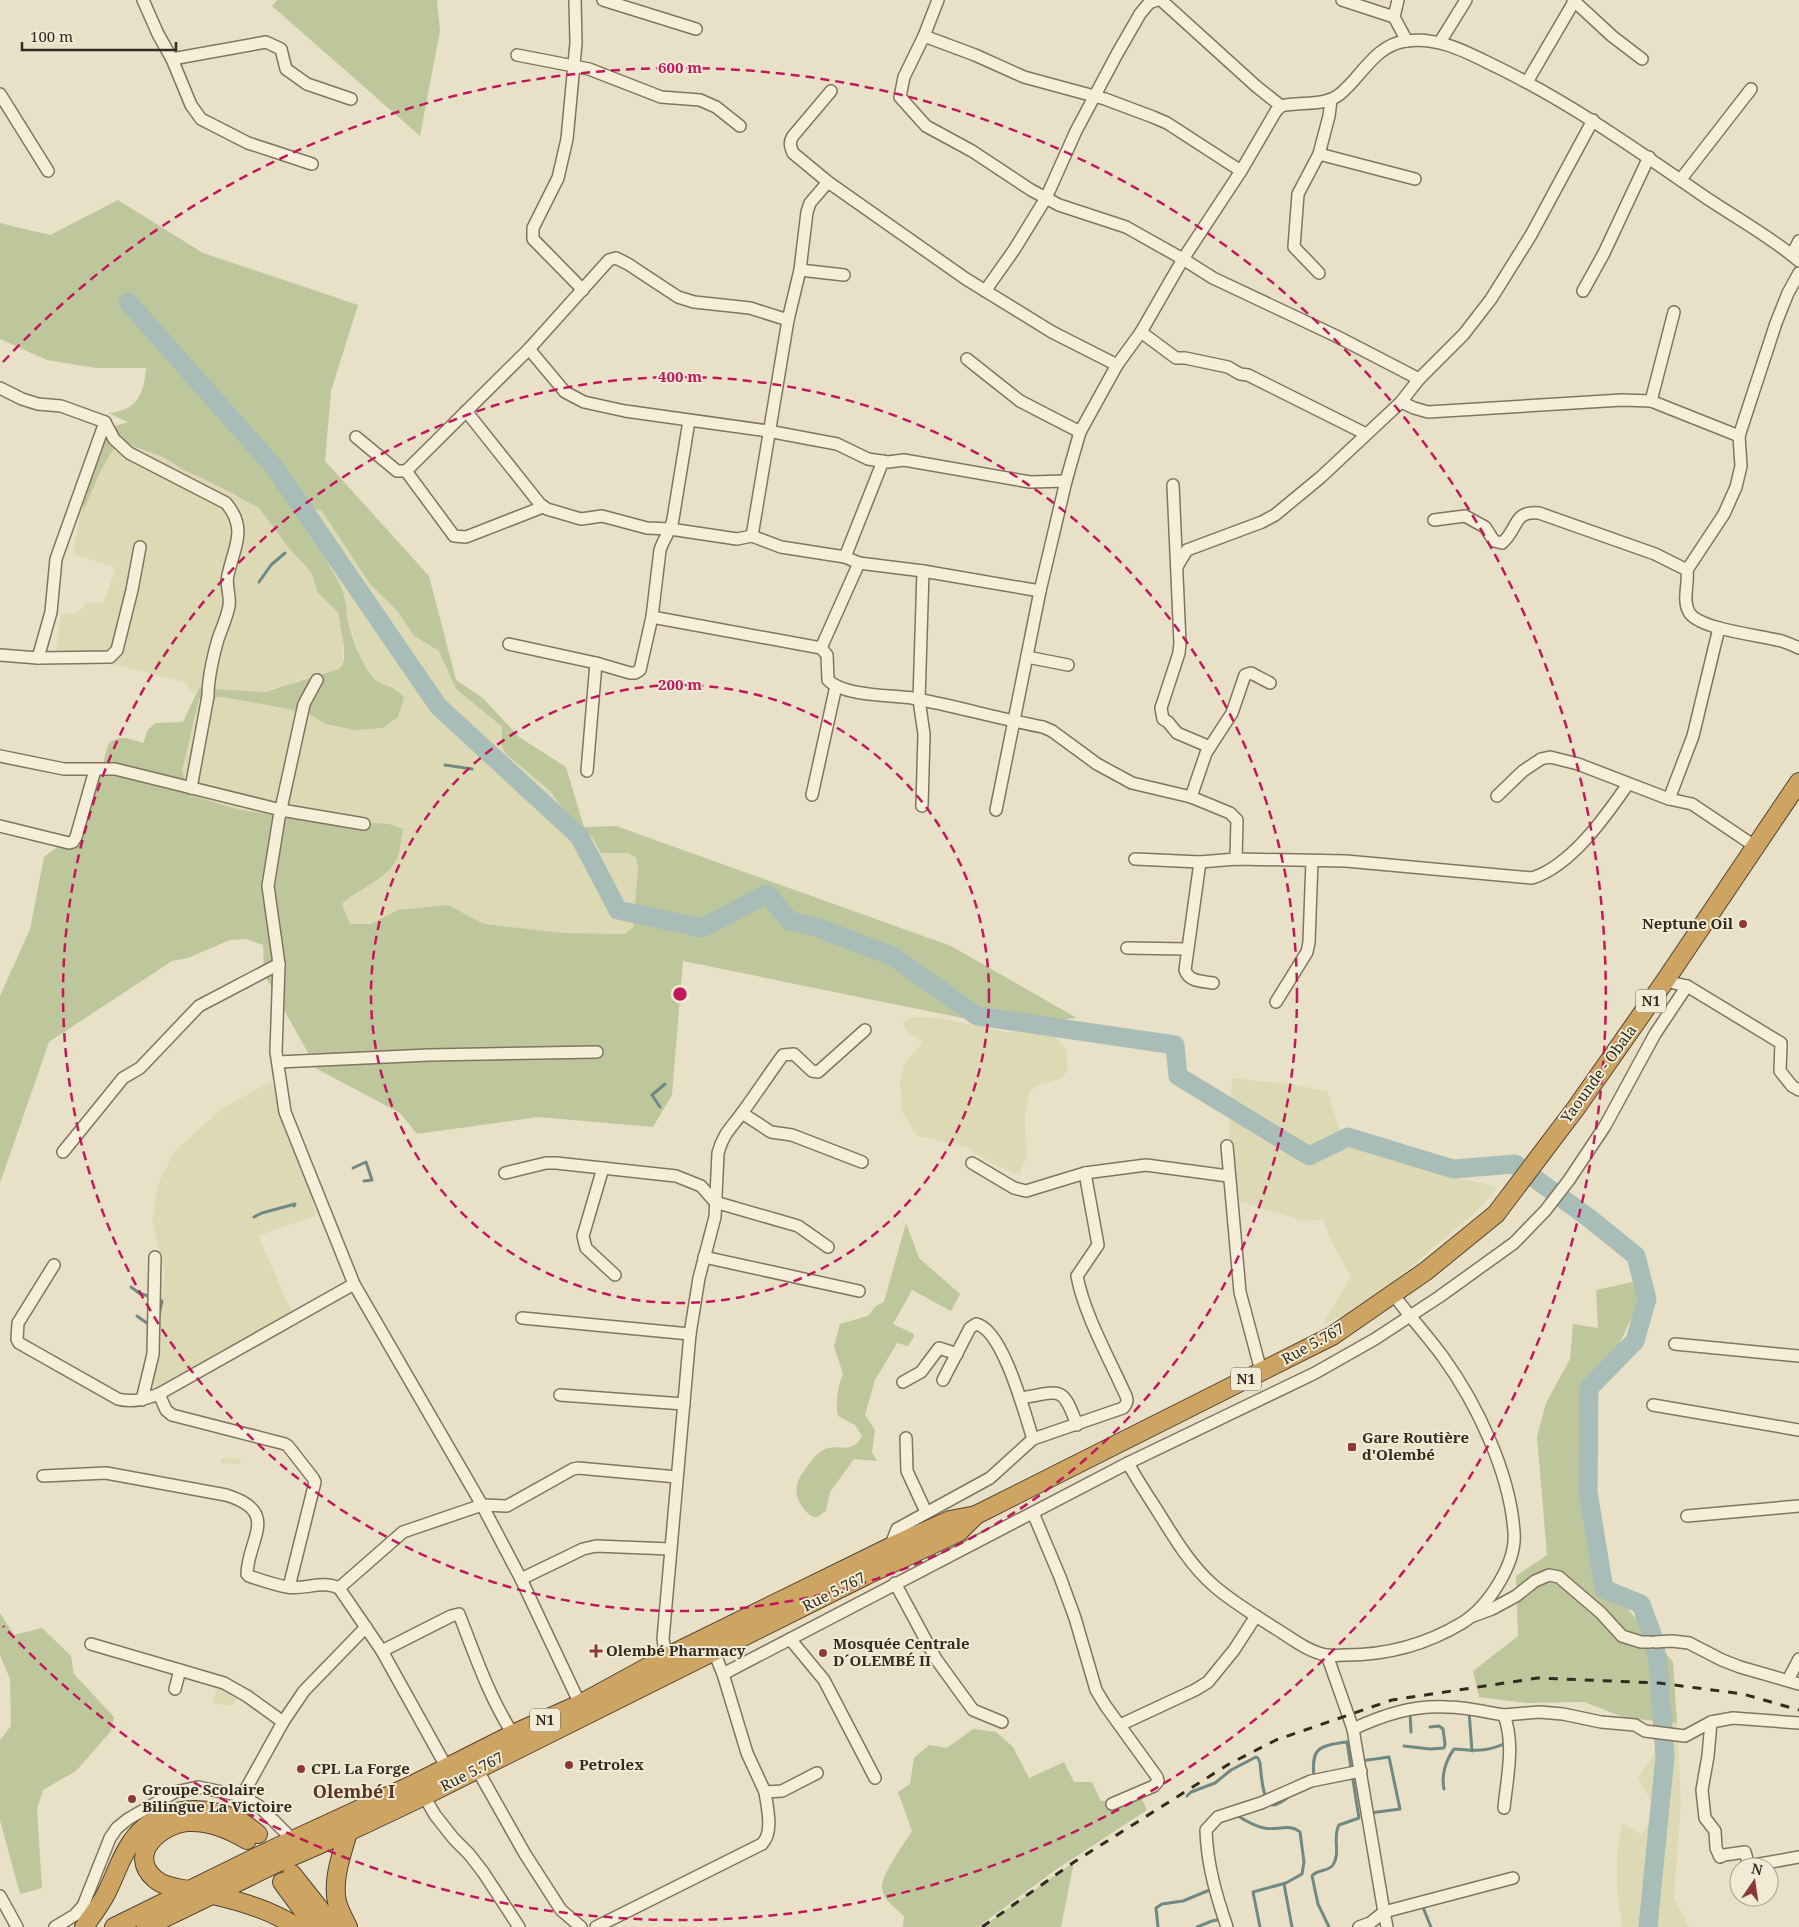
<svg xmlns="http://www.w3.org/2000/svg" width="1799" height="1927" font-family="'Noto Serif',serif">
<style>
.farmland{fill:#ded9b5}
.green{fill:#bec69c;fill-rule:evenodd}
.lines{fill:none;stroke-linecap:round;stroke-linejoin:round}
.stream{stroke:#6f8a85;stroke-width:3}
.river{stroke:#a8bdb8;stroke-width:19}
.minor-casing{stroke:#82745e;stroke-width:14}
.highway-casing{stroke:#514232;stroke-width:20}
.minor{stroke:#f5eed9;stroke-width:11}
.highway{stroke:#cea462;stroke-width:18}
.rail{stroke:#342b20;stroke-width:3;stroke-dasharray:9 9;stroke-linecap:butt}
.ring{fill:none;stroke:#c2185b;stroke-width:2.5;stroke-dasharray:9 6}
.poi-dot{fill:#8a3a36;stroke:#f1ebd5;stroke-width:2}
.labels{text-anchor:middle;stroke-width:4;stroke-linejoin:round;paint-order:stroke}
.shield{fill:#f1ebd5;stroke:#6d6556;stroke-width:1}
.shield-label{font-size:14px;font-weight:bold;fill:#342b20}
.poi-label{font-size:15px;font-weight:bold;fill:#342b20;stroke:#f1ebd5;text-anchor:start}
.street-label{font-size:15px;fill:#342b20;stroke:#f1ebd5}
.quarter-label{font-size:18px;font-weight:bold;fill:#5c3325;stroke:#f1ebd5}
.centre{fill:#c2185b;stroke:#f1ebd5;stroke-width:2.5}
.ring-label{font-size:15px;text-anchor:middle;font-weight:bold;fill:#c2185b;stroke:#f1ebd5;stroke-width:4;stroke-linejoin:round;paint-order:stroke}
</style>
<rect width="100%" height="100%" fill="#e9e1c7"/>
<g class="farmland">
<polygon points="122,442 163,457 184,470 222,488 259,508 288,547 311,572 316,588 338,612 344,646 342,665 339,669 317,676 299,680 285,687 274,688 265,692 199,688 194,694 184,682 56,650 61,615 77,613 86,603 103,603 113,576 115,568 114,567 73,554 84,492 83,510 109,455 118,443"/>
<polygon points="312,509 322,511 370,584 398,612 414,636 439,651 456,689 502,728 502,746 506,754 550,791 575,825 592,837 601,853 628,853 636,858 638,868 633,927 625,934 564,933 483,924 448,905 398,910 371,924 350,924 342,904 350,896 290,818 237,809 190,796 182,771 199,699 222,697 278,707 307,713 326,724 398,689 379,683 371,676 361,659 349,624 342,588 319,548 311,518"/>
<polygon points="911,1017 940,1018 1005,1032 1046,1030 1054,1035 1067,1051 1068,1070 1062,1078 1035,1086 1029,1094 1025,1111 1026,1158 1019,1175 991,1163 966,1147 918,1136 912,1129 902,1111 900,1082 904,1064 923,1042 906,1031 903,1022"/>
<polygon points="1232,1078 1290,1084 1327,1091 1343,1140 1432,1172 1497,1187 1481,1207 1403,1274 1342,1316 1323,1324 1351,1277 1330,1239 1323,1219 1304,1221 1240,1202 1229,1137"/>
<polygon points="271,1081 311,1192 315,1216 258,1236 292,1312 158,1389 152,1382 165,1271 152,1220 158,1184 174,1152 221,1109"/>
<polygon points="241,1458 240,1464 221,1463 221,1459"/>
<polygon points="218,1685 239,1694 236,1701 231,1706 212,1703"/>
<polygon points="1657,1721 1677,1723 1681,1805 1674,1898 1689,1927 1622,1927 1617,1889 1617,1854 1622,1823 1642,1835 1656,1810 1638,1778 1654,1755"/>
</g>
<g class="green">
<polygon points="277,0 437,0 440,31 420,136 272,6"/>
<path d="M 118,200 L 203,253 L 358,305 L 331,391 L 325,461 L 429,576 L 456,680 L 483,698 L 519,737 L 566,767 L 584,827 L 616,826 L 951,946 L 1077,1018 L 996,1025 L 683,961 L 672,1095 L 653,1127 L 538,1117 L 417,1134 L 400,1113 L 317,1069 L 264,974 L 263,945 L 247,939 L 230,940 L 188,958 L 172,961 L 49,1042 L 0,1183 L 0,996 L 30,929 L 44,857 L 83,828 L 109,743 C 119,734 132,739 143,743 L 148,730 L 155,723 L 183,722 L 199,688 L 265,692 L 339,669 L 342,665 L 344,659 L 344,646 L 338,612 L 318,593 L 311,572 L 288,547 L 259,508 L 222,488 L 184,470 L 163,457 L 122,442 C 109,446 89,498 83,512 L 84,492 L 97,461 L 99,432 L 111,422 L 115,426 L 128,422 L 108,413 C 137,411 144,394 146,368 L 96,368 L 47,360 L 0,339 L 0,223 L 50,235 ZM 312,509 L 322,511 L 370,584 L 398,612 L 414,636 L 439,651 L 456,689 L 502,727 L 502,746 L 506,754 L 550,791 L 575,825 L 592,837 L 601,853 L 628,853 L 636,858 L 638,868 L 633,927 L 625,934 L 564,933 L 484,924 L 448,905 L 398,910 L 371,924 L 350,924 L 342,904 C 359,887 389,880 398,856 C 401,847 401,837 403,829 L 389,824 L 290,818 L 237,809 L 190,795 L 182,771 L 199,699 L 222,697 L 278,707 L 307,713 L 326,724 L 355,730 L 383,728 L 398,717 L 404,698 C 393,682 381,689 370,674 C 360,659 352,639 348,621 C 346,610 346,597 341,587 C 330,562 306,538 312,509 Z"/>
<path d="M 906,1223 L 919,1258 L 960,1294 L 951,1311 L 912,1290 L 893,1324 L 914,1334 L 914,1337 L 908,1346 L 897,1343 L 875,1380 L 865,1415 L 875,1430 L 872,1452 L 877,1461 L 854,1459 L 830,1492 L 826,1511 C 824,1512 819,1517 817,1517 C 809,1519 798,1502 797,1496 C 795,1489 798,1479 802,1474 C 807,1466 814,1456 822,1451 C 836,1441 852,1457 862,1436 L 855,1425 L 838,1416 C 835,1404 838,1385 843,1374 L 834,1346 L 840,1324 L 868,1316 L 876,1306 L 884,1302 Z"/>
<polygon points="1650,1278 1584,1420 1610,1588 1673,1662 1677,1723 1626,1718 1584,1702 1526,1703 1479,1697 1473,1671 1518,1636 1516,1576 1547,1555 1537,1437 1546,1403 1570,1359 1573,1324 1598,1328 1596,1290"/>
<polygon points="0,1613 14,1635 42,1628 71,1656 74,1674 114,1717 111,1731 76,1771 43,1790 37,1809 42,1888 20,1894 0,1820 0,1740 11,1726 10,1679 0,1655"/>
<path d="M 973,1729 L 996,1732 L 1013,1747 L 1029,1778 L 1064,1762 L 1074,1782 L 1092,1782 L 1101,1801 L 1142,1799 L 1147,1810 L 1054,1871 L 978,1927 L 903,1927 L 904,1916 C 896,1909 884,1900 882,1889 C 880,1876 904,1844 912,1831 L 898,1792 L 910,1784 L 914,1758 L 929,1745 L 947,1748 Z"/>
<polygon points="1074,1862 1061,1927 982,1927"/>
</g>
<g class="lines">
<g class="stream">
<polyline points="259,582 271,565 285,553"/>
<polyline points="445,765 472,769"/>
<polyline points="660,1107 652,1095 665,1084"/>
<polyline points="353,1168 366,1162 372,1180 364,1181"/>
<polyline points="254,1217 262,1213 295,1204 294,1206"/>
<polyline points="131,1287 139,1293 151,1297"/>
<polyline points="156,1299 162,1301 159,1315"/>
<polyline points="137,1316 151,1326"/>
<polyline points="1469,1711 1472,1751"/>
<polyline points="1410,1712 1411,1732"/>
<polyline points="1404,1746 1430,1749 1444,1748 1445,1744 1443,1729 1439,1726 1430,1727"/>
<polyline points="1361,1761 1389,1757 1400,1809 1370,1813"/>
<path d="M 1314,1777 C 1311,1747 1319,1746 1347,1742 L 1359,1818 L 1339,1825 C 1332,1837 1341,1853 1333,1865 C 1328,1872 1317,1869 1312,1876 L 1318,1904 L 1329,1927"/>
<path d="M 1444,1789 C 1441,1775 1446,1760 1454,1749 C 1476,1750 1484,1753 1506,1743"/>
<path d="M 1187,1796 L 1191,1792 L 1215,1783 L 1231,1770 L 1256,1757 L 1258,1758 L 1260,1763 C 1261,1771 1262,1803 1273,1805 C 1278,1806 1287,1798 1291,1795"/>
<path d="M 1235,1814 C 1244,1820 1254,1826 1264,1828 C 1276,1831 1290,1823 1300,1832 L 1304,1862 L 1302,1874 L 1286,1883 L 1253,1892 L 1260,1927"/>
<polyline points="1284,1884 1292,1927"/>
<polyline points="1422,1905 1431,1927"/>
<polyline points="1158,1927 1156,1908 1162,1904 1183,1901 1212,1889"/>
<polyline points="1197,1927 1212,1921 1222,1919"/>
</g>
<polyline class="river" points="128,302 275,468 438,706 579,836 618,910 702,928 767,894 790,921 816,927 892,956 977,1016 1175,1045 1178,1076 1309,1156 1348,1137 1453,1169 1515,1164 1589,1218 1636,1256 1647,1299 1635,1341 1589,1388 1588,1492 1604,1589 1641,1604 1652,1634 1658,1662 1665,1757 1648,1927"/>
<g class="minor-casing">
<g id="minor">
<polyline points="143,0 158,34 172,59 191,105 201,119 248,143 312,164"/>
<polyline points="575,0 576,43 567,139 558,178 533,228 533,239 583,290"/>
<polyline points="603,0 696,29"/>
<polyline points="938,0 924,36 904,77 900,97 926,126 972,151 1031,190 1059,205 1126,227 1183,259 1213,278 1336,336 1419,379"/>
<polyline points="1161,0 1257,87 1281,106"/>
<polyline points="1342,0 1394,17"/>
<polyline points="1398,0 1394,17 1407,41"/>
<polyline points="1573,0 1612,36 1642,59"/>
<polyline points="924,36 975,55 1024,77 1105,99 1153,117 1167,123 1241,171"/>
<polyline points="1440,42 1466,0"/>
<polyline points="517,55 589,69 661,97 700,100 716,107 740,126"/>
<polyline points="172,59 266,42 281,49 286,69 307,84 351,99"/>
<polyline points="1527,82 1575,0"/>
<path d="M 831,91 L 793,136 C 789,142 790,146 793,153 L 828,182 L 966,279 L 1052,332 L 1117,365"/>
<polyline points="0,94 48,171"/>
<polyline points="1319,154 1415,179"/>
<polyline points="1681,179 1751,89"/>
<polyline points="1792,255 1799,241"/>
<polyline points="800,270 844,275"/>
<polyline points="1319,273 1294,247 1298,194 1319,154 1329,116 1331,100"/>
<polyline points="985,291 1014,250 1046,198 1076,131 1117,54 1140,14 1149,3 1157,0"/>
<polyline points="1583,291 1604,253 1649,157"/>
<polyline points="1141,332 1176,358 1185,358 1228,367 1240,374 1248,375 1366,434"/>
<polyline points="529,349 565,392 584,402 625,411 768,431 837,444 868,459 888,462 904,460 1030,482 1066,481"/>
<polyline points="967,359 1020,401 1080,432"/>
<polyline points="0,388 22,399 38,404 61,406 105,422 56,559 51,612 38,658"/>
<polyline points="1651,401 1674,312"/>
<polyline points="1401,402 1414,408 1428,412 1622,400 1651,401 1739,436"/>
<polyline points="466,411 540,504 547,509 581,519 602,516 647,528 670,529 737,539 752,536 781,547 845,557 859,563 923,571 1040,591"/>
<path d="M 105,422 L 114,439 L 129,453 L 226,503 C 248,529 234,547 228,575 C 225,585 231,596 229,606 C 227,617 222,628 218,639 C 213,657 208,677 208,696 L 191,788"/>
<polyline points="356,437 397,471 406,471"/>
<polyline points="1173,485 1180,643 1179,653 1161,708 1163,719 1168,722 1177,733 1210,747"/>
<polyline points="543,507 466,537 454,536 406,471 529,349 609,260 616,258 628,264 678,297 694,302 750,308 788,320"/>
<path d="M 1434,520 L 1465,516 L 1485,527 L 1494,541 L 1502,543 C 1518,530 1513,510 1539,513 L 1655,554 L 1687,570 C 1689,583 1682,600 1689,612 C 1698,629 1758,635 1777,640 C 1784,641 1792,645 1799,648"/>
<polyline points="752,536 788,320 800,270 807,212 810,203 828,182"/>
<polyline points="845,557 883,461"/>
<polyline points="1178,565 1187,550 1262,522 1275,515 1321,477 1401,402 1419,379 1464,334 1491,299 1531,235 1593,120"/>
<polyline points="1687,570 1724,514 1736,487 1741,466 1739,436 1776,323 1788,293 1799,273"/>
<path d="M 652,617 L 821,648 L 827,655 L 828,680 C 843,696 890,695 912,698 C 956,706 999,719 1043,727 L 1052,731 L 1097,764 L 1132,783 L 1191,797 L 1230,813 L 1237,820 L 1236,859"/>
<path d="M 509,644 L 596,663 L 630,673 L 635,673 L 640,670 L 652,617 L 660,550 C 664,538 671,530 673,519 L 689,421"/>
<polyline points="821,648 859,563"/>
<polyline points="0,655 38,658 110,657 117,650 132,590 140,547"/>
<polyline points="1027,657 1068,665"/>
<polyline points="317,680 304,704 279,818 268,886 279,964 276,1052 285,1112 354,1284 482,1505 521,1579 580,1704"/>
<polyline points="0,756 64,769 115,769 281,810 364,824"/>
<polyline points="587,771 596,663"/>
<polyline points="812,795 836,686"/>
<polyline points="1497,796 1523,771 1541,759 1550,757 1578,764 1669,799 1692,804 1756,847"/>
<polyline points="1191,797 1206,753 1232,713 1245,675 1251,673 1270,683"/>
<polyline points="1669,799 1693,736 1719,628"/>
<polyline points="922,806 924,734 919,700 923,571"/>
<path d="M 996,810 L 1040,591 L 1066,481 L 1080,432 L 1117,365 L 1141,332 L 1183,259 L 1241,171 L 1276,111 L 1281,106 C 1300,101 1324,107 1340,94 C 1362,76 1375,45 1406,41 C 1440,36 1470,54 1499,68 C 1574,105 1640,152 1708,199 C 1738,219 1771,237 1799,261"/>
<polyline points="0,826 69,843 73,842 76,837 95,770"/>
<path d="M 1135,859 L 1200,862 L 1236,859 L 1346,861 L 1532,878 C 1571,866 1606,816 1628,784"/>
<path d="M 1200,862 L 1185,970 C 1189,982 1202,981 1213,983"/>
<polyline points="1127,948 1187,949"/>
<polyline points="1665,981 1687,986 1781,1043 1780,1071 1792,1086 1799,1090"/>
<polyline points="1276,1002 1307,952 1309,942 1312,861"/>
<polyline points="278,1062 429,1055 597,1052"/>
<polyline points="742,1113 771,1132 792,1135 862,1162"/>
<polyline points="1227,1146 1240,1292 1261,1371"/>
<polyline points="63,1152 123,1078 140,1068 199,1006 279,964"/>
<polyline points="972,1163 1014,1188 1026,1191 1085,1173 1146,1165 1228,1176"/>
<polyline points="603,1168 583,1236 586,1248 615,1275"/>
<polyline points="505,1173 546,1163 556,1163 676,1176 701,1186 715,1202 798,1226 828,1247"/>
<polyline points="704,1257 859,1291"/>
<path d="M 54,1265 L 18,1323 L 17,1339 L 19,1343 L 118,1399 C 133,1403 145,1399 159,1394 L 354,1284"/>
<polyline points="522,1318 690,1334"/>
<polyline points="1675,1344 1799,1356"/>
<path d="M 943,1380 L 970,1328 L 976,1324 C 1003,1329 1025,1415 1033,1439"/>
<polyline points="903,1382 921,1372 939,1348 957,1354"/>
<polyline points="159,1394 166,1410 172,1415 285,1444 288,1446 313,1478 315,1482 289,1587"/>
<polyline points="560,1395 684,1404"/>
<path d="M 1020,1398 C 1061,1392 1062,1384 1077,1425"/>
<polyline points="142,1400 153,1354 155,1257"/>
<polyline points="1653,1405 1799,1430"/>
<polyline points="906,1438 907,1471 926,1512"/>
<polyline points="1128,1463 1315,1373 1375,1339 1439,1297 1514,1243 1545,1211 1569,1180 1605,1126 1655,1034 1687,986"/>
<path d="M 43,1476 L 106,1473 L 226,1495 C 281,1512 248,1538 247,1574 L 249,1576 C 261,1580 275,1585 287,1587 C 305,1590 322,1580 339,1588 L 382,1651 L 447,1768"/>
<polyline points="1033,1513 1060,1577 1075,1618 1096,1690 1105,1705 1157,1777 1158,1781 1154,1786 1112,1804"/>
<polyline points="1687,1516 1799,1506"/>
<path d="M 890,1547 L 897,1529 L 990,1478 L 1033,1439 L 1123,1408 C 1127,1404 1128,1401 1126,1396 C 1110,1360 1084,1314 1077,1276 L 1098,1245 L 1085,1173"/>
<polyline points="521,1579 583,1549 596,1546 670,1549"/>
<polyline points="895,1583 936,1659 973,1710 1002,1722"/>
<polyline points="339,1588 403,1532 482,1505 507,1506 573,1469 578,1468 677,1477"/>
<polyline points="1473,1616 1492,1609 1516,1596 1535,1581 1549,1575 1559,1577 1601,1613 1622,1636 1641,1642 1650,1642"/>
<polyline points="790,1639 824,1680 875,1778"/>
<polyline points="1655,1642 1672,1641 1689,1643 1722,1660 1740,1667 1799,1684"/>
<polyline points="91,1644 224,1683 247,1696 283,1722"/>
<polyline points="712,1647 723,1674 747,1753 765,1792 782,1791 817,1773"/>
<path d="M 382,1651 L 451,1616 L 459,1614 C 475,1655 489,1697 513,1734"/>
<polyline points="1327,1655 1353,1729 1384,1912 1513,1878"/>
<path d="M 666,1657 L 663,1639 L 690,1334 L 699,1278 L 715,1217 L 718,1153 C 723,1134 731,1128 742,1113 C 756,1094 769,1074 783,1055 L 794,1054 L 812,1071 L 818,1072 L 865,1030"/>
<path d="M 723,1674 L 1128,1463 C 1136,1478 1146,1493 1155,1507 C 1172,1534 1189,1564 1213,1585 C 1231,1601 1253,1614 1273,1627 C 1290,1637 1306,1651 1326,1655 C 1333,1656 1340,1655 1346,1655 C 1387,1655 1427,1644 1462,1623 C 1488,1607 1517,1563 1514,1532 C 1510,1473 1477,1404 1443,1357 C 1427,1335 1409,1316 1393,1294"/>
<polyline points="1788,1680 1799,1659"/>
<polyline points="175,1689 180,1670"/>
<polyline points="1504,1715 1539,1712 1563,1714 1601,1722 1635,1725 1645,1731 1685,1736 1711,1722 1733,1718 1799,1723"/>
<polyline points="1711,1722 1708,1756 1702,1790 1705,1818 1715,1831 1716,1848 1720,1857 1724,1855 1745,1852 1749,1866 1799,1857"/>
<polyline points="1120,1725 1195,1690 1208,1682 1234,1650 1256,1616"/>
<path d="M 1353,1729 C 1383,1715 1413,1705 1447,1707 C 1466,1707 1485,1712 1504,1715 C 1515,1745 1507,1777 1504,1808"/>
<polyline points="477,1769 525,1854 561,1910 581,1927"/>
<polyline points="242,1796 283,1722 304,1691 366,1627"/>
<polyline points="424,1796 435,1815 454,1839 469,1854 483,1872 519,1927"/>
<polyline points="0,1896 17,1927"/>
<polyline points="55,1927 75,1915 83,1906 110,1838 117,1828 128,1819 175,1792 198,1787 242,1796 259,1806 293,1840"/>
<path d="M 596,1927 L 762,1844 C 774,1832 767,1807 765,1792"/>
<path d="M 1227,1927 C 1216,1895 1207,1864 1206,1830 L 1218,1817 L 1261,1803 L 1311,1781 L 1361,1771"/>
<polyline points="1359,1927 1370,1923 1384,1912 1387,1927"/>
</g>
</g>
<g class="highway-casing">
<g id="highway">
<polyline points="292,1874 334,1927"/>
<polyline points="282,1882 315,1927"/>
<path d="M 188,1890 C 178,1888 164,1887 155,1879 C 126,1854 161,1824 188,1822 C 210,1821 229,1829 247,1840"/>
<path d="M 213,1895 C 243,1902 270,1910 297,1927"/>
<path d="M 84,1927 C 92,1916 101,1904 107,1892 C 116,1874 122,1853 135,1837 C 161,1805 205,1804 240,1821 C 246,1824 252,1830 258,1834"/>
<polyline points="114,1927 271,1850 414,1784 513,1734 580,1704 666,1657 890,1547 950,1520 976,1515"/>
<polyline points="146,1927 277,1863 348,1832 424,1796 867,1575 959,1532 976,1515 1332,1336 1426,1271 1496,1214 1576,1108 1665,981 1799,782"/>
<path d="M 348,1927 C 344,1919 339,1910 337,1902 C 332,1879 342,1854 348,1832"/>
</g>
</g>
<use href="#minor" class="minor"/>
<use href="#highway" class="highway"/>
<polyline class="rail" points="982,1927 1074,1862 1229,1764 1276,1740 1392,1700 1538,1678 1659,1683 1743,1694 1799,1710"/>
</g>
<g class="ring">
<circle cx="680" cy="994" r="309"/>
<circle cx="680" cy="994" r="617"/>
<path d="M3 362A926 926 0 1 1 3 1626"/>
</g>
<g class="poi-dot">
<circle cx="1743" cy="924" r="5"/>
<rect x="1347" y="1442" width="10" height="10" rx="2.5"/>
<path d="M593.5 1643.5h5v5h5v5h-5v5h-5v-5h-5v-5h5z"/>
<circle cx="823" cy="1653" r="5"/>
<circle cx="569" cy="1765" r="5"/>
<circle cx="301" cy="1769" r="5"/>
<circle cx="132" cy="1799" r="5"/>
</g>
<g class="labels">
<g class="shield">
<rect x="1636" y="989.5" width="30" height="23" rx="4"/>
<rect x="1231" y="1367.5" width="30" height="23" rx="4"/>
<rect x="530" y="1708.5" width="30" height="23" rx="4"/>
</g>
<g class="shield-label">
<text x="1651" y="1006">N1</text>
<text x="1246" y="1384">N1</text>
<text x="545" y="1725">N1</text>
</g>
<g class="poi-label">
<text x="1733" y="929" text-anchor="end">Neptune Oil</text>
<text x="1362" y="1443">Gare Routière<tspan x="1362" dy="17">d'Olembé</tspan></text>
<text x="833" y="1649">Mosquée Centrale<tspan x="833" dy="17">D´OLEMBÉ II</tspan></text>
<text x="606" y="1656">Olembé Pharmacy</text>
<text x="579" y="1770">Petrolex</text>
<text x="311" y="1774">CPL La Forge</text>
<text x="142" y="1795">Groupe Scolaire<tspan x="142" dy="17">Bilingue La Victoire</tspan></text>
</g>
<g class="street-label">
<text transform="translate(1599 1074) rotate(-54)" y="5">Yaounde - Obala</text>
<text transform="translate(1313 1344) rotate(-29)" y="5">Rue 5.767</text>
<text transform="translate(834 1592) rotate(-27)" y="5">Rue 5.767</text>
<text transform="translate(472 1772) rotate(-27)" y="5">Rue 5.767</text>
</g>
<g class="quarter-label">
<text x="354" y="1798">Olembé I</text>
</g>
</g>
<circle cx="680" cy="994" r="8" class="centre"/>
<g class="ring-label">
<text x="680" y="73">600 m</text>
<text x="680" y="382">400 m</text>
<text x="680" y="690">200 m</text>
</g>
<g transform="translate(1754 1882) rotate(13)"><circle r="24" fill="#f1ebd5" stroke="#a59e8d"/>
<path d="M0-4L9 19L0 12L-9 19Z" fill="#8a3a36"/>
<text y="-8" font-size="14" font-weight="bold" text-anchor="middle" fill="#342b20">N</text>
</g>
<path d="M22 42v8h154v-8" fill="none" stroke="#342b20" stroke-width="2.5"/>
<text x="30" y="42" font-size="15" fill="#342b20" stroke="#f1ebd5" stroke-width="4" paint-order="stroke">100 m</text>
</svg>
